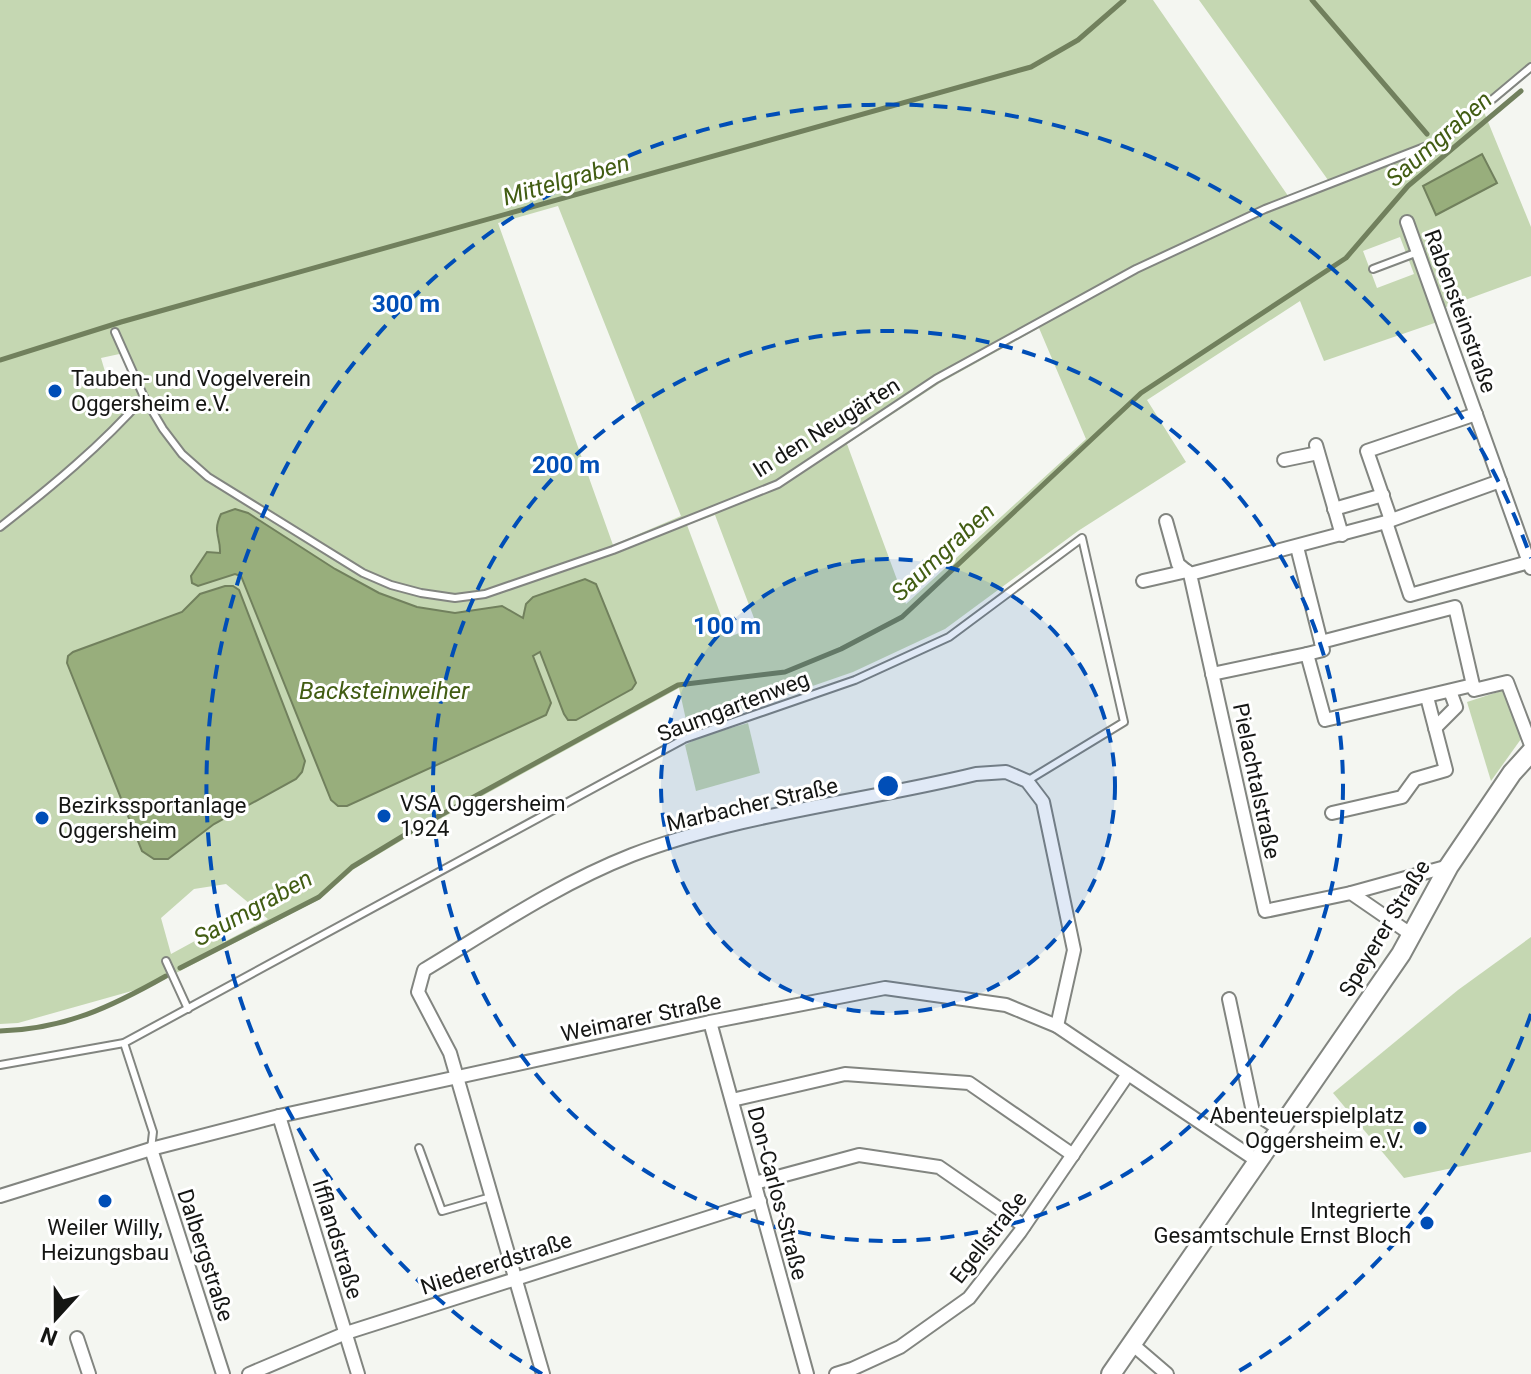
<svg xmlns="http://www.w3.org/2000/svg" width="1531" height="1374" font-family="Roboto,sans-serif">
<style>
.green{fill:#c5d7b2;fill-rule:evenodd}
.water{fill:#98ae7c;stroke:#71805d;stroke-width:2}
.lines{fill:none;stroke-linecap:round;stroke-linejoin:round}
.stream{stroke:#71805d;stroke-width:5}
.lane-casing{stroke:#828580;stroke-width:10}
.street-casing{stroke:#828580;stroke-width:16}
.secondary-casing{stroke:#828580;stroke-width:22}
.lane{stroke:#fff;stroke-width:6}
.street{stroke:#fff;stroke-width:12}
.secondary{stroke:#fff;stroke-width:18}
.ring{fill:none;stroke:#004eb7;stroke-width:4;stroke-dasharray:14 10}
.poi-dot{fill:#004eb7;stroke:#fff;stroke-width:3}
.labels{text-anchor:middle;stroke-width:6;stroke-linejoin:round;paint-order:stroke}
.street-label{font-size:22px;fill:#151614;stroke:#fff}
.poi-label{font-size:22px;fill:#151614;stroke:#fff;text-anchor:start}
.water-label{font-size:24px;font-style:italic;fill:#425d13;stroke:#fff}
.centre{fill:#004eb7;stroke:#fff;stroke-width:4}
.ring-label{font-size:24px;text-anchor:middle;font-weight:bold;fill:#004eb7;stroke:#fff;stroke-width:6;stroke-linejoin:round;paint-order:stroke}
</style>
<rect width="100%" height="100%" fill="#f4f6f1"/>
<g class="green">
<path d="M 0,0 L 1153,0 L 1293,203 L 1333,187 L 1199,0 L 1531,0 L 1531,73 L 1484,112 L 1531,227 L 1531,276 L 1446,307 L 1449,318 L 1324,361 L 1300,301 L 1147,400 L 1186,462 L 1078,531 L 945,629 L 853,672 L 688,729 L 679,688 L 409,836 L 354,869 L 320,899 L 176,973 L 146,987 L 18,1023 L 0,1024 ZM 558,206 L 681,516 L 613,545 L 498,223 ZM 1400,237 L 1414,274 L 1377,288 L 1363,251 ZM 1039,328 L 1086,439 L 906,604 L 847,444 L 940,383 ZM 124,353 L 136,379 L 109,385 L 101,358 ZM 235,509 L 248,513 L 335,569 L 379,593 L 417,607 L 455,613 L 502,606 L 523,618 L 534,597 L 585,579 L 596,584 L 636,683 L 631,690 L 576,720 L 564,714 L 540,651 L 532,655 L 551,703 L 331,800 L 241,575 L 236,573 L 198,586 L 207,552 L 217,554 L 221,550 L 216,532 ZM 715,515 L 757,626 L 729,637 L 687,525 ZM 200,594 L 261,647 L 304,761 L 302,772 L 296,779 L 214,824 L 168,859 L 154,859 L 142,851 L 67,663 L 68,656 L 72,652 L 182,612 ZM 226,884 L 268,919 L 224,942 L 215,930 L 171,954 L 161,918 L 194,889 Z"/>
<polygon points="1504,690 1521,739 1491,781 1467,702"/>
<polygon points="748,723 760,773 696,791 685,745 700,737"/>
<polygon points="1531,937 1531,1152 1404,1178 1333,1093 1458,990"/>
</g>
<g class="water">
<polygon points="1482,154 1497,183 1436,215 1423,186"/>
<path d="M 235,509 L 248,513 L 335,569 L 379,593 L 417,607 L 455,613 L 502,606 L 523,618 L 526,604 L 533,597 L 585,579 L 596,584 L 636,683 L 632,689 L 576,720 L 568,720 L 564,714 L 540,652 L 533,656 L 551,703 L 546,715 L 347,806 L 338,806 L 331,800 L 241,576 L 235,574 L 198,586 L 192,583 L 191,576 L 207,552 L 220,553 C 221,537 212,533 221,514 Z"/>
<polygon points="225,586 233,586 239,590 305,761 302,772 296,779 214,824 168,859 154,859 142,851 67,663 68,656 73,652 182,612 200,594"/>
</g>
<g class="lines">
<g class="stream">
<polyline points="1312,0 1427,134"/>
<polyline points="0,360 121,322 1031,67 1078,40 1124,0"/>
<polyline points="180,968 319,897 352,867 408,833 678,685 785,672 841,649 902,617 1141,393 1346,258 1408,186 1521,91"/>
<path d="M 0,1031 C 65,1029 111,1007 166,976"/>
</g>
<g class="lane-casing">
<g id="lane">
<polyline points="1373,269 1418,252"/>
<polyline points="115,332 144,397 163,429 182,454 208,477 363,573 391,585 421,593 455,598 485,594 613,550 778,484 936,379 1136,269 1265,209 1445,139 1531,67"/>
<path d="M 0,527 C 51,487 101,446 144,397"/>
<polyline points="166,961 188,1009"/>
<polyline points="124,1043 153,1132 151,1149"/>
<polyline points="0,1065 124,1043 684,739 855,680 949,637 1082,538 1124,722 1027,781"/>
<polyline points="419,1148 442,1211 491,1197"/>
</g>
</g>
<g class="street-casing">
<g id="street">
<polyline points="1407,222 1531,568"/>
<polyline points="1316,445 1342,535"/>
<polyline points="1284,460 1318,453"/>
<polyline points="1334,509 1383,495"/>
<polyline points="1391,520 1367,451 1476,414"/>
<polyline points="1166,521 1178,564 1190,574"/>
<polyline points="1386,522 1410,595 1529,562"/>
<polyline points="1297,547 1321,642"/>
<polyline points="1143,581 1187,571"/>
<polyline points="1307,654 1323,650 1321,642 1455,607 1473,685"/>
<polyline points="1212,674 1307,654 1325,720 1473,685 1474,690 1507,682 1531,745"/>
<polyline points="1435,728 1456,707 1450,691"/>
<polyline points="1332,813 1402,797 1415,779 1446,770 1427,697"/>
<polyline points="1351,893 1449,866"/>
<polyline points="1412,935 1351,893 1265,911 1190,574 1386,522 1500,481"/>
<polyline points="1229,999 1253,1112 1281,1130"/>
<polyline points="710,1022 807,1374"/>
<polyline points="732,1100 845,1074 969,1083 1073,1155"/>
<polyline points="279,1116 358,1374"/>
<polyline points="151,1149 223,1374"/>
<polyline points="755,1183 859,1155 939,1167 1024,1226"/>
<polyline points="0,1196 151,1149 279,1116 710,1022 885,988 1006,1005 1057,1026 1259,1162"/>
<polyline points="77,1338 89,1374"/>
<polyline points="1132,1344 1167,1374"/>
<polyline points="249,1374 346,1333 760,1201"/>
<path d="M 543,1374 L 450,1053 L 418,992 L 424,970 C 492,929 558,884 632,855 C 742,813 862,802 976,774 L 1006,772 L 1027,781 L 1043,802 L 1074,950 L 1057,1026"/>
<polyline points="836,1374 852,1369 900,1347 969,1298 1020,1232 1128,1074"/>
</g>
</g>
<g class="secondary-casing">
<polyline id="secondary" points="1111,1374 1401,954 1449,866 1512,773 1531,752"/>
</g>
<use href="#lane" class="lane"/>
<use href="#street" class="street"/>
<use href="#secondary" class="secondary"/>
</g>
<circle cx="888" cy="786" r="227" fill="#004eb7" fill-opacity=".12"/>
<g class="ring">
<circle cx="888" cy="786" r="227"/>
<circle cx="888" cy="786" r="455"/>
<path d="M1531 1014A682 682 0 0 1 1234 1374M542 1374A682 682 0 1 1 1531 558"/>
</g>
<g class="poi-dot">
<circle cx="55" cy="391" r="8"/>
<circle cx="384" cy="816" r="8"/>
<circle cx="42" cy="818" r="8"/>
<circle cx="1420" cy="1128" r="8"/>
<circle cx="105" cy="1201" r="8"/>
<circle cx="1427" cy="1223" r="8"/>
</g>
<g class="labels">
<g class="street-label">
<text transform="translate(1461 311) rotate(70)" y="8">Rabensteinstraße</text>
<text transform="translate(826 427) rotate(-32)" y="8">In den Neugärten</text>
<text transform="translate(733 706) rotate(-21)" y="8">Saumgartenweg</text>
<text transform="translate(1257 781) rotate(78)" y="8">Pielachtalstraße</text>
<text transform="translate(752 804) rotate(-13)" y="8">Marbacher Straße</text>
<text transform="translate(1384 928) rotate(-59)" y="8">Speyerer Straße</text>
<text transform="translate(641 1017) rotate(-12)" y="8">Weimarer Straße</text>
<text transform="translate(778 1193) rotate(75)" y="8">Don-Carlos-Straße</text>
<text transform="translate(988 1237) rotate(-52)" y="8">Egellstraße</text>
<text transform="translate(338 1239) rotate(73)" y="8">Ifflandstraße</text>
<text transform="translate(206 1255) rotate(72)" y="8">Dalbergstraße</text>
<text transform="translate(496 1263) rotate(-18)" y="8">Niedererdstraße</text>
</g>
<g class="poi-label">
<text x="71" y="386">Tauben- und Vogelverein<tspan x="71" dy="25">Oggersheim e.V.</tspan></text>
<text x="400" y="811">VSA Oggersheim<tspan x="400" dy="25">1924</tspan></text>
<text x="58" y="813">Bezirkssportanlage<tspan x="58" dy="25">Oggersheim</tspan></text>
<text x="1404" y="1123" text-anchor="end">Abenteuerspielplatz<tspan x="1404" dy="25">Oggersheim e.V.</tspan></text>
<text x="1411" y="1218" text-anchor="end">Integrierte<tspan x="1411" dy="25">Gesamtschule Ernst Bloch</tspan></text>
<text x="105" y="1235" text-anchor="middle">Weiler Willy,<tspan x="105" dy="25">Heizungsbau</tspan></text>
</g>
<g class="water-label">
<text transform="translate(1439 139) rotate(-41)" y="8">Saumgraben</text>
<text transform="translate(566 180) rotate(-16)" y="8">Mittelgraben</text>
<text transform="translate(943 552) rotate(-43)" y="8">Saumgraben</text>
<text x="384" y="699">Backsteinweiher</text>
<text transform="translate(253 908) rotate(-29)" y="8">Saumgraben</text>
</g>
</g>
<circle cx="888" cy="786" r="12" class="centre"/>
<g class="ring-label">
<text x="406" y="312">300 m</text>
<text x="566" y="473">200 m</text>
<text x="727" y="634">100 m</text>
</g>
<g transform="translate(56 1318) rotate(201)" stroke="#ffffff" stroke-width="6" paint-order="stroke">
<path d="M0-6L14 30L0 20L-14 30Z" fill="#151614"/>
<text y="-12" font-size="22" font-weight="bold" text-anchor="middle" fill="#151614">N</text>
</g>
</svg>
